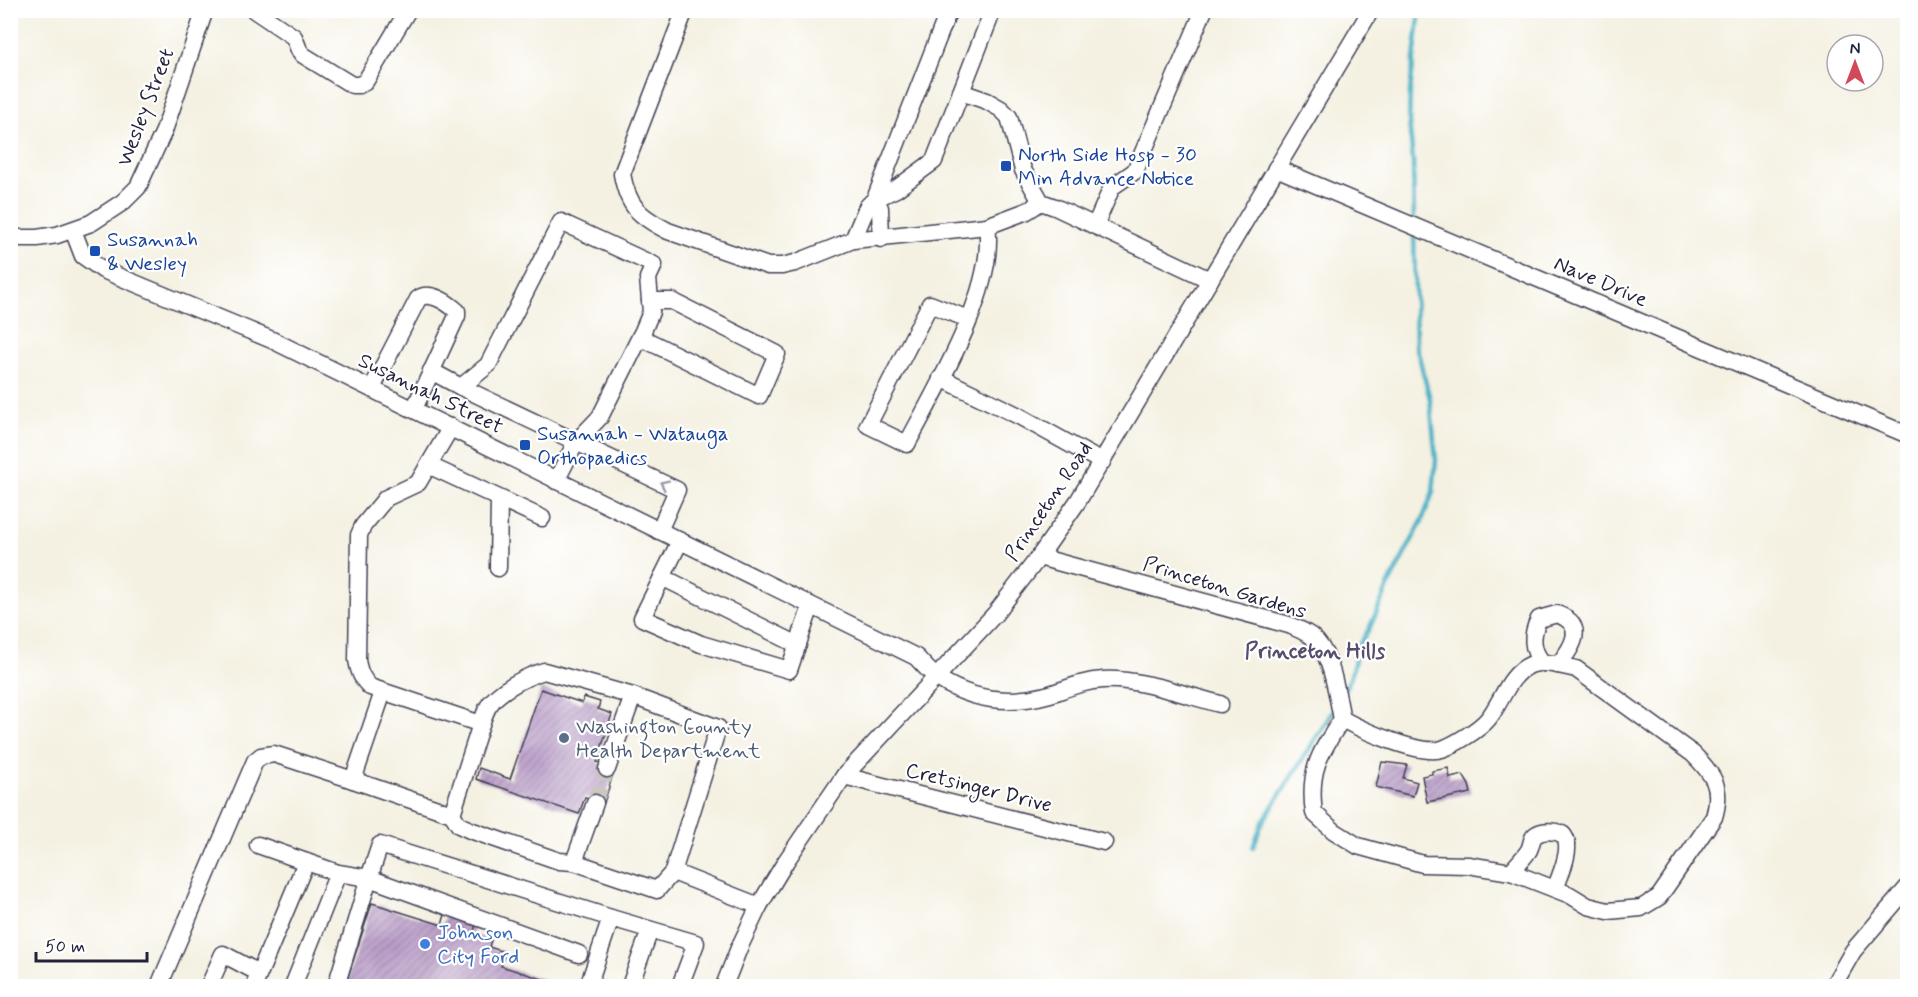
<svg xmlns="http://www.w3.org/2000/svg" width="1918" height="997" font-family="Mynerve,sans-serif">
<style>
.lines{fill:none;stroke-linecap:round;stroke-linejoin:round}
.stream{stroke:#47b1c5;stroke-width:4.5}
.building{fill:url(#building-hatch)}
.minor-tunnel{stroke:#cac8c1;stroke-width:16;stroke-dasharray:16 8;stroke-linecap:butt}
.minor-casing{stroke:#424154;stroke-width:19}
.minor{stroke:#fff;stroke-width:16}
.oneway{stroke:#9c9ca7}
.transit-dot{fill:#1a4fb4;stroke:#fff;stroke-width:2}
.service-dot{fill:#5c6f8a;stroke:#fff;stroke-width:2}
.shop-dot{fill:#3f7fe0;stroke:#fff;stroke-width:2}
.labels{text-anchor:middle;stroke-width:4.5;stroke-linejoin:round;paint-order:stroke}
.street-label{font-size:21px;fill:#22223b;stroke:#fff}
.transit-label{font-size:21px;fill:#164399;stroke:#fff;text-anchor:start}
.service-label{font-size:21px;fill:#4e5e75;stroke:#fff;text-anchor:start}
.shop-label{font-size:21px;fill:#366cbe;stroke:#fff;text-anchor:start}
.neighbourhood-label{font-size:22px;font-weight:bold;fill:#574d6c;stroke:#fff}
</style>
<defs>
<pattern id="building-hatch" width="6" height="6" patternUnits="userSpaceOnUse" patternTransform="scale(1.5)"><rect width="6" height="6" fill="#ba9dc8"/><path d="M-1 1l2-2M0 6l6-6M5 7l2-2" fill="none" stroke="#9780a4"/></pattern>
</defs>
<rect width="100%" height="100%" fill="#fff"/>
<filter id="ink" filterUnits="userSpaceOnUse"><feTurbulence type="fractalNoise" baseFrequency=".0167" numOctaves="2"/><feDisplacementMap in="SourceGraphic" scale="12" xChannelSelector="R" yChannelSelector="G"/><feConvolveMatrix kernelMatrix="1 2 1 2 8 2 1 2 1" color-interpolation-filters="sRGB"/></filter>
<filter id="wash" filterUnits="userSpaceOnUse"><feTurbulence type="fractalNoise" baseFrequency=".008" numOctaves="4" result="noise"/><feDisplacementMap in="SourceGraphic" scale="24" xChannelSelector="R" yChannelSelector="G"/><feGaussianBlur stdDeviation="1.35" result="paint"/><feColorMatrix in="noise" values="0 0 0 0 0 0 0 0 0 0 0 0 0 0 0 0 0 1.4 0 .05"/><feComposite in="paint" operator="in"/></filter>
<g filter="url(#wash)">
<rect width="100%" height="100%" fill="#f4f1e2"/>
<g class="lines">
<g class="stream">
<polyline points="1414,223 1413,161 1409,122 1410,91 1420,10"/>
<polyline points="1343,692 1350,679 1359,645 1369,629 1392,578 1422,521 1433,492 1436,460 1430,399 1416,345 1414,231"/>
<polyline points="1253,847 1262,823 1335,708"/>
</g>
</g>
<g id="blocks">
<g class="building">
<polygon points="541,689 582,703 584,697 600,702 598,709 612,714 597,762 615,768 604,803 585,797 579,814 476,779 479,768 510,779"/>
<polygon points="1382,762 1407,765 1403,778 1417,782 1413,796 1376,787"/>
<polygon points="1448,768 1450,778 1463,775 1469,785 1471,793 1427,802 1422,776 1432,774 1432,771"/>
<polygon points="372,903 442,925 446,911 477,921 473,934 491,940 489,947 505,952 501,966 552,982 551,986 345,986"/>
</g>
</g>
</g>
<g filter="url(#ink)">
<use href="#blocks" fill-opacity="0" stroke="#424154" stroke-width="1.5"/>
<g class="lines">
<polyline class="minor-tunnel" points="595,803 607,769"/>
<g class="minor-casing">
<g id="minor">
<polyline points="254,10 294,37 299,50 303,55 352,85 359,85 365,82 408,10"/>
<path d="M 685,10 L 622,174 C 628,207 639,216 668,231 L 768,266 L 782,266 L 795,263 L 853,240 L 987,226 L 1027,211 L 1041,202"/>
<polyline points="993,10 961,92 987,101 1001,109 1009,117 1023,170 1041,202 1055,207 1210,280"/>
<polyline points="1276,168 1908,435"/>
<polyline points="1095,226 1112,187 1135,171 1204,10"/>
<path d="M 73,230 L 83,256 L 103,270 L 272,340 L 916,657 C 923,664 930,673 939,679 C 973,701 1011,705 1050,694 C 1068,688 1084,681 1103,680 C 1138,678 1185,695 1220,704"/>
<polyline points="10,238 37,238 57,235 91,223 123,202 138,187 164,131 205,10"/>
<polyline points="881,239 880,208 875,199 949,10"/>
<polyline points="853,240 867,207 875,199 896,189 934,161 961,92"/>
<path d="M 968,319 L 930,304 L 868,425 L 907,444 C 936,389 997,288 987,226"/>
<polyline points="640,337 759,396 777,354 672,301 650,301"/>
<polyline points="431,371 461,387 677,490 659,531"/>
<polyline points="941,378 1019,416 1102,462"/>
<polyline points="461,387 488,365 561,222 654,265 648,278 651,312 643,331 600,417 576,442 556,481"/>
<path d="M 372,388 L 418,299 C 429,290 447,302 457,311 L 457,316 L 414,409"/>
<path d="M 451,427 L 418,483 L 386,498 L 363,526 L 359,535 L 357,660 C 359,672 362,679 370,687 L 481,724 C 483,719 485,712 488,707 C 497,691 527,676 544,671 L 633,696"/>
<polyline points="428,465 542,518"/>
<polyline points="680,541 642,618 701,644 789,670 811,606"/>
<path d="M 1039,557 L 1289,625 C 1298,629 1310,633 1317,642 C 1333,660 1337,696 1342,719 C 1362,730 1420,756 1442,749 C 1454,745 1480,729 1488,719 C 1502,702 1508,675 1530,665 C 1544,660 1562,666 1576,669 L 1693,754 C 1713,774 1723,787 1714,817 L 1659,897 L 1641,908 L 1608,911 L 1588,906 L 1570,895 L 1511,872 L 1468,865 L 1423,864 L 1358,846 L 1334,831 L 1314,813 C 1308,770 1320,753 1342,719"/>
<polyline points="498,568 499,499"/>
<polyline points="662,577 798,645"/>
<path d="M 1543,663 C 1531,651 1531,634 1539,619 L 1557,614 C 1587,625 1573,647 1558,665"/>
<polyline points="844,776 1104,842"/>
<polyline points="353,780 452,814 459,825 470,830 559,861 574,862"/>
<polyline points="595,803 574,862 657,890 673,872 718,728 633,696 607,769"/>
<polyline points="452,814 481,724"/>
<polyline points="258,845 338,873 369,878 380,845 611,918"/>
<polyline points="673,872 759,906"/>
<path d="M 1511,872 C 1517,864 1524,858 1529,850 C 1532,844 1531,837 1537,834 C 1542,831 1550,831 1556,832 C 1579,835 1560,876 1555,889"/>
<polyline points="159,986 255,761 261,756 274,754 353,780 383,692"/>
<polyline points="209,986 223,954 259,973"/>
<polyline points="254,986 306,862"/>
<polyline points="293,986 338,873"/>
<polyline points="336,986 369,878 579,954"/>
<polyline points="588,986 611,918 696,943 680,986"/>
<polyline points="630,986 650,930"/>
<polyline points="724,986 739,948 759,906 786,861 844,776 995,614 1039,557 1078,501 1371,10"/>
<polyline points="1833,986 1853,951 1908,887"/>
</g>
</g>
<use href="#minor" class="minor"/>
</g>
<defs><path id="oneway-chevron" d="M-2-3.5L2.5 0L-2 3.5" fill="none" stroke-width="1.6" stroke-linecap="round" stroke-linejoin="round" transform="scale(1.5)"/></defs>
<use class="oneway" href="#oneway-chevron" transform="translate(664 484) rotate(-154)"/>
</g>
<g class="transit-dot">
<rect x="1000" y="160" width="12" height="12" rx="3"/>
<rect x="89" y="245" width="12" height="12" rx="3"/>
<rect x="519" y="439" width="12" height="12" rx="3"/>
</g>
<circle class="service-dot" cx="564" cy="738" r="6"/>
<circle class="shop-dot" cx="425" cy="944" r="6"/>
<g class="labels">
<g class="street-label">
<text transform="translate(145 107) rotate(-69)" y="7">Wesley Street</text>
<text transform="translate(1601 281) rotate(23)" y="7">Nave Drive</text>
<text transform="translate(431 393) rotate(26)" y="7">Susannah Street</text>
<text transform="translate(1048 501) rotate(-56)" y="7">Princeton Road</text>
<text transform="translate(1225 587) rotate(17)" y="7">Princeton Gardens</text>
<text transform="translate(979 787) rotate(14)" y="7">Cretsinger Drive</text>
</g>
<g class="transit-label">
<text x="1018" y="161">North Side Hosp - 30<tspan x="1018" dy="24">Min Advance Notice</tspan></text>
<text x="107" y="246">Susannah<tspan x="107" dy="24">&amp; Wesley</tspan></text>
<text x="537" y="440">Susannah - Watauga<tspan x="537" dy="24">Orthopaedics</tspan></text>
</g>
<g class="service-label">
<text x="576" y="733">Washington County<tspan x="576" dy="24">Health Department</tspan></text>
</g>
<g class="shop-label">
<text x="437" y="939">Johnson<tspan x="437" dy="24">City Ford</tspan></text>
</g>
<g class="neighbourhood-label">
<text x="1315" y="658">Princeton Hills</text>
</g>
</g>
<rect width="1918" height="997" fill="none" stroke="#fff" stroke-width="36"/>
<g transform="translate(1855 63)"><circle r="28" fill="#ffffff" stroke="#a7a7b1" stroke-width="1.5"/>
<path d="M0-4.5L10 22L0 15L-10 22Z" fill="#d1495b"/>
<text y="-9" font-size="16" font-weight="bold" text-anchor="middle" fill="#22223b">N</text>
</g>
<path d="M36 952v9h111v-9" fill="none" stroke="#22223b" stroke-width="3"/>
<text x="45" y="952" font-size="18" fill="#22223b" stroke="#ffffff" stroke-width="4.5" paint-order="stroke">50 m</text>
</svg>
